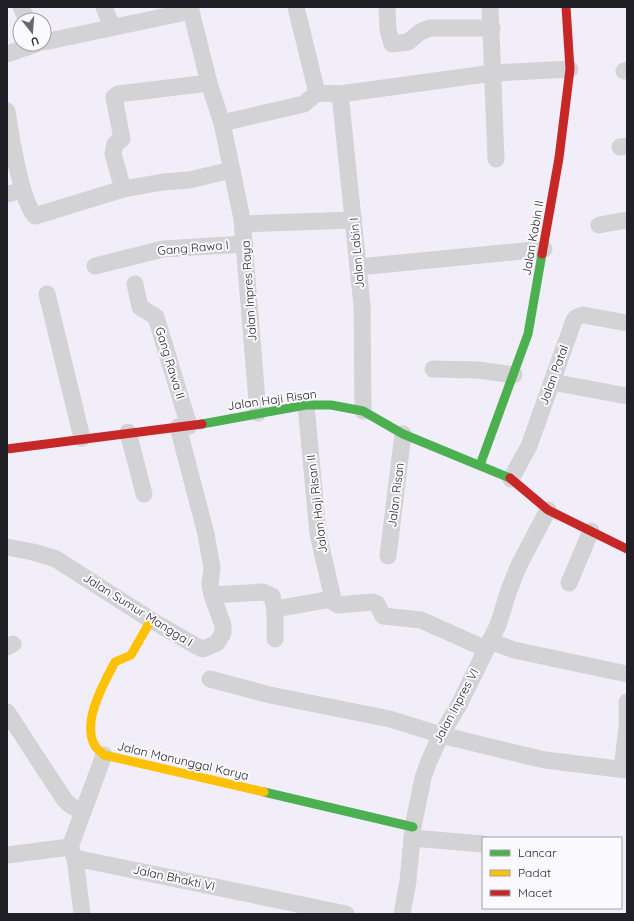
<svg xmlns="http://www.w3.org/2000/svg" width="634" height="921" font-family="Quicksand,sans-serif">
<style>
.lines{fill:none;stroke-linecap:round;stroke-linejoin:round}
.street{stroke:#d3d2d5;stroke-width:17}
.fast{stroke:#4caf50;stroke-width:9}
.slow{stroke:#ffc107;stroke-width:9}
.jam{stroke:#c62828;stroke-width:9}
.labels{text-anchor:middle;stroke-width:4;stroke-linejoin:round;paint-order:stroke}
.street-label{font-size:12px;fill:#201f26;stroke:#faf9fd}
</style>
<rect width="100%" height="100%" fill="#f1eef9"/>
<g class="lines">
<g class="street">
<polyline points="21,7 27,20"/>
<polyline points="104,7 112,27"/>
<polyline points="190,7 209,83 222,123 242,219 258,413"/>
<polyline points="296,7 317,93"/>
<polyline points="387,7 388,30 392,44 408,42 420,32 430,28 492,28"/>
<polyline points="490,7 496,159"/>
<polyline points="44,42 191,11"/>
<polyline points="7,54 36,44"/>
<polyline points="624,71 627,70"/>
<polyline points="340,94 362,305 363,411"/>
<path d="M 7,111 C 10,133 21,201 35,216 L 123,189 L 163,182 L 189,180 L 232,170"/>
<polyline points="222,123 304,104 317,93 340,94 493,73 570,69"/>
<polyline points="620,147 627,146"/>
<polyline points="123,189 113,154 115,144 122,139 114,97 118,94 209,83"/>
<polyline points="7,194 12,193"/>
<polyline points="243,224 354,220"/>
<polyline points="599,225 627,220"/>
<polyline points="95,266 163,249 245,244"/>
<polyline points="358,267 544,249"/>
<polyline points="135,284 140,307 156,317 189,426"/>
<polyline points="47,294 82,438"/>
<polyline points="433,369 478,370 514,375"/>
<polyline points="552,382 627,396"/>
<polyline points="306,405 318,534 334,603 338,605 372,602 377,604 383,616 421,620 486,649"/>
<polyline points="128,432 144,494"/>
<polyline points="511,479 529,446 574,320 577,317 583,315 627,323"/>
<polyline points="7,547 33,552 56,559 151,620 196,646 203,649 217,643 223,633 223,625 212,595 210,584 212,568 206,534 178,427"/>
<polyline points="388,556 403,434"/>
<polyline points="569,583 591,531"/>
<polyline points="212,595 263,592 272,596 275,609 332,599"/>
<polyline points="275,639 275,609"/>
<polyline points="490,641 514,650 627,674"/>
<polyline points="7,647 13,644"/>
<polyline points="210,679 270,695 390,719 441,735 515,753 545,760 627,770"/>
<polyline points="627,702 627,723"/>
<path d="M 7,712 L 64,799 C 70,806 74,809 84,809"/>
<polyline points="622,769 627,727"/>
<polyline points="412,838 483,844"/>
<polyline points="70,847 75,858 346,914"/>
<polyline points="70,847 104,755"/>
<polyline points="7,855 70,847"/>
<polyline points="75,858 82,914"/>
<polyline points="402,914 408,881 413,827 423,778 429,761 441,735 460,703 498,625 509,590 519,565 548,510"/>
</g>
<g class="fast">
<polyline points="202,424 306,405 331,405 363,411 403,434 510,478"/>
<polyline points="480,465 528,334 542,254"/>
<polyline points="264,792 413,827"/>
</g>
<path class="slow" d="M 151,620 L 131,655 L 115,662 C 104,683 81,722 95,746 C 97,749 101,752 104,755 L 264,792"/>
<g class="jam">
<polyline points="542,254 559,158 570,69 566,7"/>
<polyline points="7,449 202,424"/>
<polyline points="510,478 548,510 627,549"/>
</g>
</g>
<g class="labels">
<g class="street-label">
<text transform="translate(533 238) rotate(-80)" y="4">Jalan Kabin II</text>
<text transform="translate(193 248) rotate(-5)" y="4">Gang Rawa I</text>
<text transform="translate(357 253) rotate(-95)" y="4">Jalan Labin I</text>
<text transform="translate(249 291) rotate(-94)" y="4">Jalan Inpres Raya</text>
<text transform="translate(170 363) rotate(73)" y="4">Gang Rawa II</text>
<text transform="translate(554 375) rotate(-70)" y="4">Jalan Patal</text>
<text transform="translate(272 400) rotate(-8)" y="4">Jalan Haji Risan</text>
<text transform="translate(396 495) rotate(-83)" y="4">Jalan Risan</text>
<text transform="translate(317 504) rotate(-97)" y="4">Jalan Haji Risan II</text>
<text transform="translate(138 610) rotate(32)" y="4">Jalan Sumur Mangga I</text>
<text transform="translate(456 706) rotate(-62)" y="4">Jalan Inpres VI</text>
<text transform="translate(183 761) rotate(13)" y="4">Jalan Manunggal Karya</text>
<text transform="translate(174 878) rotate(12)" y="4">Jalan Bhakti VI</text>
</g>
</g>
<rect width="634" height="921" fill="none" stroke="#201f26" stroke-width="16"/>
<rect x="482" y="837" width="140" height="72" fill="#faf9fd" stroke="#a3a2a7"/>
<rect x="490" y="850" width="20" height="6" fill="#4caf50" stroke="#a3a2a7"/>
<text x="518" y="857" font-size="12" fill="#201f26">Lancar</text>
<rect x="490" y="870" width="20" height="6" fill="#ffc107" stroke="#a3a2a7"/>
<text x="518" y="877" font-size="12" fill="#201f26">Padat</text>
<rect x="490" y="890" width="20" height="6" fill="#c62828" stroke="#a3a2a7"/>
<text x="518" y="897" font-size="12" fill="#201f26">Macet</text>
<g transform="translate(32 32) rotate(163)"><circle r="19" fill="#faf9fd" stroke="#a3a2a7"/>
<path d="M0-3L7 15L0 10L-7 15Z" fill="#696770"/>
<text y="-6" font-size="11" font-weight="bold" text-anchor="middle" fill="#201f26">U</text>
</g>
</svg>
